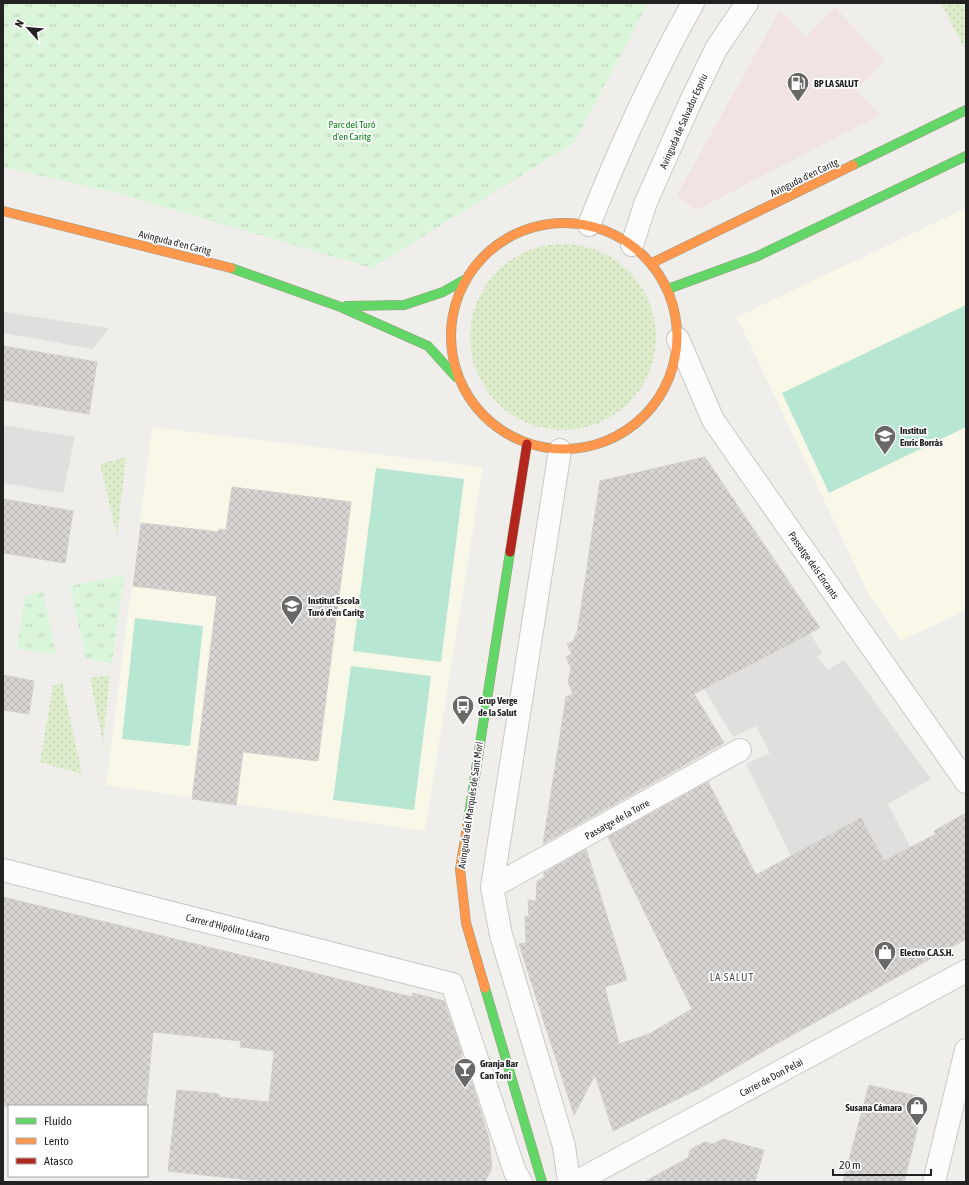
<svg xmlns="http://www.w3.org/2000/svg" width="969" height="1185" font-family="'Asap Condensed',sans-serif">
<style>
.commercial{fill:#f1e3e1}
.education{fill:#f8f7e8}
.park{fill:url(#park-tufts)}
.garden{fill:url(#garden-dots)}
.pitch{fill:#b7e6d2}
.parking{fill:#e0dfde}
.building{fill:url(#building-cross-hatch);stroke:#d3d0cc}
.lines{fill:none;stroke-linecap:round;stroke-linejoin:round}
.street-casing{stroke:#c9c8c7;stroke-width:24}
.fast-casing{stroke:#999a82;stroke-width:10}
.slow-casing{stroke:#999a82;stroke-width:10}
.jam-casing{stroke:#999a82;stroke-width:10}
.street{stroke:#fdfcfc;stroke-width:22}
.fast{stroke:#63d668;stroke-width:9}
.slow{stroke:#ff974d;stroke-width:9}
.jam{stroke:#b3261e;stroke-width:9}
.labels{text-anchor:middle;stroke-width:3.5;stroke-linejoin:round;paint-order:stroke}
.poi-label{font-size:10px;font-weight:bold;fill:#222;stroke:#fff;text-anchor:start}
.street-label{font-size:10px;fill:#222;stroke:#fff}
.park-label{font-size:10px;fill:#0c8416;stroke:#fff}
.neighbourhood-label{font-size:11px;letter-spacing:1px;fill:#555;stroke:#fff}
</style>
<defs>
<pattern id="park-tufts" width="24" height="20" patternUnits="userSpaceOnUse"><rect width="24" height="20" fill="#daf5da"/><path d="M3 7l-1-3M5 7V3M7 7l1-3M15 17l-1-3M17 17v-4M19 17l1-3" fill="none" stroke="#bbd2bb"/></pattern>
<pattern id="garden-dots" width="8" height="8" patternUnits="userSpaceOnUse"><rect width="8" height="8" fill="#ddeccb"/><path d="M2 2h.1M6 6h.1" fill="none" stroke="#bdcaae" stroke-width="1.8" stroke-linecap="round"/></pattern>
<pattern id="building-cross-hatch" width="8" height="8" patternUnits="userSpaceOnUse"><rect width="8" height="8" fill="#d7d4d2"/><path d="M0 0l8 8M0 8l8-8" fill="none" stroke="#b8b6b4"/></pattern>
</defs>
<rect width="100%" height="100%" fill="#f0eeeb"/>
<polygon class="commercial" points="835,7 885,61 856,90 880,115 696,210 677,195 780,10 806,37"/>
<g class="education">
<polygon points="966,208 966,610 901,641 869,595 737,317"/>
<polygon points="152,427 483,467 425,831 106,785"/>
</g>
<g class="park">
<polygon points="3,3 648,3 574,143 372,268 113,192 3,167"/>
<polygon points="124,575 112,663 86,659 70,586"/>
<polygon points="43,591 56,654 17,649 25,596"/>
</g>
<g class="garden">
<polygon points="941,3 966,3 966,52"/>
<circle cx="563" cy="337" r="93"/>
<polygon points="126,457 117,536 100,464"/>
<polygon points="110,675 103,743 90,678"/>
<polygon points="62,682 82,774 40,762 53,686"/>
</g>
<g class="pitch">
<polygon points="966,305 966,427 829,493 782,393"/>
<polygon points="376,468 464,479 441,662 353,651"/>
<polygon points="135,618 203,626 190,746 122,739"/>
<polygon points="351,666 431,676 414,810 333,800"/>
</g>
<g class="parking">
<polygon points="3,312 109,328 93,349 3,333"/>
<polygon points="3,425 75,437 63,493 3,483"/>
<polygon points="810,633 822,653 817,657 828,670 844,660 931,779 888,804 960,943 935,957 861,818 791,856 746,764 770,753 756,726 733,737 704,689"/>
</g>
<g class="building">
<polygon points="3,346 97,362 89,414 3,400"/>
<polygon points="705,457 820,628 694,694 724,743 543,844 566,697 573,694 568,682 571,668 566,657 572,654 567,644 574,641 575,635 577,634 600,481"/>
<polygon points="232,487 351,502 318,761 243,752 236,805 192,799 217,596 133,586 141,523 219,532 219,529 226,530"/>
<polygon points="3,499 73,511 65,563 3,553"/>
<polygon points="3,675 34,681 29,714 3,710"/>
<polygon points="708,782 756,875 861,818 884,861 936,834 934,831 966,813 966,939 774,1045 700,1088 613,1131 595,1075 574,1115 519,944 526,943 525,916 529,917 528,900 536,901 537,881 544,878 544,873 586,849 627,980 605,987 619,1044 649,1034 692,1009 608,837"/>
<polygon points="3,897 412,997 413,993 444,1001 461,1050 463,1066 467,1067 468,1080 471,1080 489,1139 492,1168 485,1182 267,1182 168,1171 177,1090 219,1094 219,1097 269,1102 274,1051 240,1047 241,1041 153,1032 146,1106 3,1106"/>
<polygon points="869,1085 925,1098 904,1182 843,1182"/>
<polygon points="723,1139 764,1150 755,1182 644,1182 688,1158 690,1150 695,1147 705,1142 713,1144"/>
</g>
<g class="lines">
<g class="street-casing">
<g id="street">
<path d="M 589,225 C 619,149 653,74 693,3"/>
<polyline points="632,245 646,202 690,103 716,49 747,3"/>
<polyline points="678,339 713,420 966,782"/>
<polyline points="560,450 492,887 501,935 564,1146 569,1182"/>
<polyline points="3,870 452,984 515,1172 521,1182"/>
<polyline points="492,887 740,750"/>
<polyline points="576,1182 966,971"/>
<polyline points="934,1182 966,1050"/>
</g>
</g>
<g class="fast-casing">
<g id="fast">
<polyline points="853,165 966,110"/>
<polyline points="231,268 338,306 428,346 456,377"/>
<polyline points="668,289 758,256 966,156"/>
<polyline points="346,306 404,305 443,292 464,280"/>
<polyline points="467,827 510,552"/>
<polyline points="485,988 542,1182"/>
</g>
</g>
<g class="slow-casing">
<g id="slow">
<polyline points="3,211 231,268"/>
<circle cx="564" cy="336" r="113"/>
<polyline points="652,263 853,165"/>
<polyline points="467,827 460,869 466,923 485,988"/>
</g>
</g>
<g class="jam-casing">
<polyline id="jam" points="510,552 527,444"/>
</g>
<use href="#street" class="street"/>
<use href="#fast" class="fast"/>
<use href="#slow" class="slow"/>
<use href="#jam" class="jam"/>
</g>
<defs>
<g id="fuel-pin" transform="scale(1.15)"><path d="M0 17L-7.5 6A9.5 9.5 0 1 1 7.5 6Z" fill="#6a6968" stroke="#fff"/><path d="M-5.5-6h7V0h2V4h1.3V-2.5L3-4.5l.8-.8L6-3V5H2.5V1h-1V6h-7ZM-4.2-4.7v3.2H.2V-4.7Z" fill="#fff"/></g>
<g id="school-pin" transform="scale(1.15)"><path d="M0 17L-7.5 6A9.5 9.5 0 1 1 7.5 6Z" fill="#6a6968" stroke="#fff"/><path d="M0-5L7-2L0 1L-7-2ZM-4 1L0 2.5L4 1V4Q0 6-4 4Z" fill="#fff"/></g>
<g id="bus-pin" transform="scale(1.15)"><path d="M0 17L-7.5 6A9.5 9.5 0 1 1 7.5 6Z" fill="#6a6968" stroke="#fff"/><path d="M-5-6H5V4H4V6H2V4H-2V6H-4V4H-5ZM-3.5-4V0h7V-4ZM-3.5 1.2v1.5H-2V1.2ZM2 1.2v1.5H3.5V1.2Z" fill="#fff"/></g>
<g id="shop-pin" transform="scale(1.15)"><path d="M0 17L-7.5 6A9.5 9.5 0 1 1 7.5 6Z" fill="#6a6968" stroke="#fff"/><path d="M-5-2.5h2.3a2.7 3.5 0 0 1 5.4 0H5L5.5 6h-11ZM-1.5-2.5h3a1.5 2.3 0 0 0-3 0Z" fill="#fff"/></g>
<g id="bar-pin" transform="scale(1.15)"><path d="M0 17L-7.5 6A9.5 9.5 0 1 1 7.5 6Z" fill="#6a6968" stroke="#fff"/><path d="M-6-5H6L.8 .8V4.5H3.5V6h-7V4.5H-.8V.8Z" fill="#fff"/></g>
</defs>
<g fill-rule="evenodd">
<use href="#fuel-pin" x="798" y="83"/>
<use href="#school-pin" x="885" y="436"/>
<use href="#school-pin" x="292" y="606"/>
<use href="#bus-pin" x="463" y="706"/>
<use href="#shop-pin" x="885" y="952"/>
<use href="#bar-pin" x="465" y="1069"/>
<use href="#shop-pin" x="917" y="1107"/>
</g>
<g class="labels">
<g class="poi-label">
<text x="814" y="87">BP LA SALUT</text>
<text x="900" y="434">Institut<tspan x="900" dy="12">Enric Borràs</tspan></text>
<text x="308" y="604">Institut Escola<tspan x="308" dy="12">Turó d'en Caritg</tspan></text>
<text x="478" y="704">Grup Verge<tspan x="478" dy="12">de la Salut</tspan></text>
<text x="900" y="956">Electro C.A.S.H.</text>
<text x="480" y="1067">Granja Bar<tspan x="480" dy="12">Can Toni</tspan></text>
<text x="902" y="1111" text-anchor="end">Susana Cámara</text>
</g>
<g class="street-label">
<text transform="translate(683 121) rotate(-66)" y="4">Avinguda de Salvador Espriu</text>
<text transform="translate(804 177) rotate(-26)" y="4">Avinguda d'en Caritg</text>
<text transform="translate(175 242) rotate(14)" y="4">Avinguda d'en Caritg</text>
<text transform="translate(814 565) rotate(55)" y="4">Passatge dels Encants</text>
<text transform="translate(470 805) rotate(-82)" y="4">Avinguda del Marquès de Sant Mori</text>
<text transform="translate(617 819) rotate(-29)" y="4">Passatge de la Torre</text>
<text transform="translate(228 927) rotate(14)" y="4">Carrer d'Hipólito Lázaro</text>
<text transform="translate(771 1077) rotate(-28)" y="4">Carrer de Don Pelai</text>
</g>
<g class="park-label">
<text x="352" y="128">Parc del Turó<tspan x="352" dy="12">d'en Caritg</tspan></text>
</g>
<g class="neighbourhood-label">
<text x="732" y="981">LA SALUT</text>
</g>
</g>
<rect width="969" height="1185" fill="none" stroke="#222222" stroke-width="8"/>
<rect x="8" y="1105" width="140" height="72" fill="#ffffff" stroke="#a7a7a7"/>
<rect x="16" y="1118" width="20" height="6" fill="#63d668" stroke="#a7a7a7"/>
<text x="44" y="1125" font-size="12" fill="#222222">Fluido</text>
<rect x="16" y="1138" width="20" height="6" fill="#ff974d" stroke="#a7a7a7"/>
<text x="44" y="1145" font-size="12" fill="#222222">Lento</text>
<rect x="16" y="1158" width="20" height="6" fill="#b3261e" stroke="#a7a7a7"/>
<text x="44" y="1165" font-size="12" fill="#222222">Atasco</text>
<g transform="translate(28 28) rotate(297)" stroke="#ffffff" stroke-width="3" paint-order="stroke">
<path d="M0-3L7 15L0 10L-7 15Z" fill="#222222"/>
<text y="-6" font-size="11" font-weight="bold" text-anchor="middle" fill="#222222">N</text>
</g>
<path d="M833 1169v6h98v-6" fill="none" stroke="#222222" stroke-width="2"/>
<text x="839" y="1169" font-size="12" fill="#222222" stroke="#ffffff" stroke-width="3" paint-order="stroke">20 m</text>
</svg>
